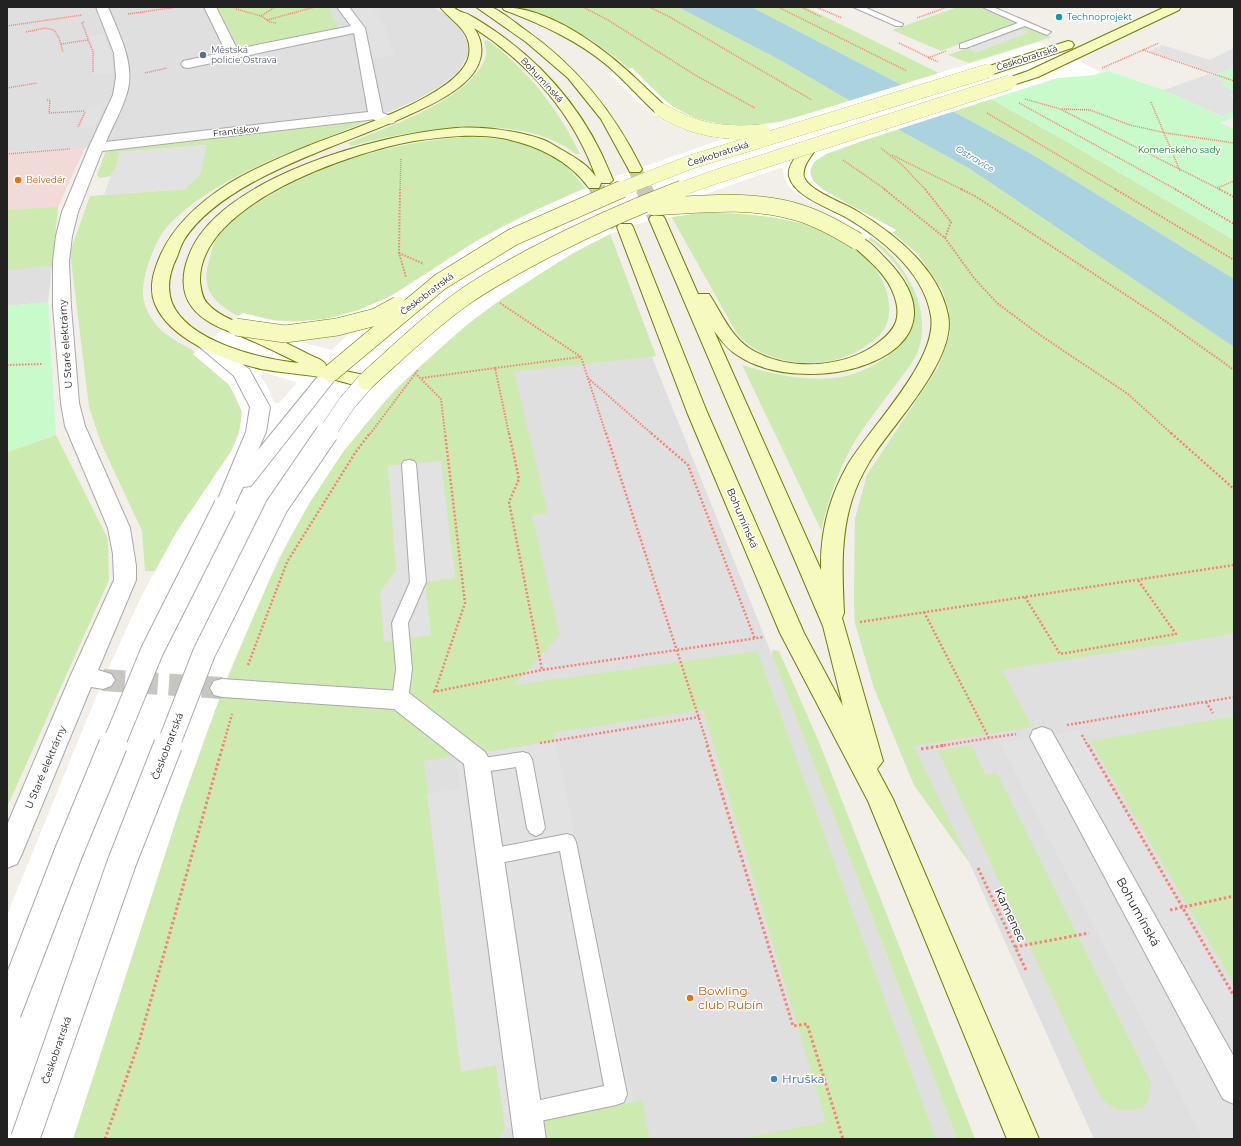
<svg xmlns="http://www.w3.org/2000/svg" width="1241" height="1146" font-family="Montserrat,sans-serif">
<style>
.residential{fill:#e0dfdf}
.commercial{fill:#f2dad9}
.grass{fill:#cdebb0}
.park{fill:#c8facc}
.parking{fill:#e2e2e2}
.water{fill:#aad3df}
.pier{fill:#fff;fill-rule:evenodd}
.lines{fill:none;stroke-linecap:round;stroke-linejoin:round}
.minor-tunnel{stroke:#c8c6c1;stroke-width:22;stroke-dasharray:22 11;stroke-linecap:butt}
.secondary-tunnel-far1{stroke:#c8c6c1;stroke-width:14;stroke-dasharray:14 6;stroke-linecap:butt}
.secondary-tunnel{stroke:#c8c6c1;stroke-width:17;stroke-dasharray:17 8;stroke-linecap:butt}
.service-casing{stroke:#a9a9a9;stroke-width:2}
.pedestrian-casing{stroke:#a9a9a9;stroke-width:2}
.minor-casing{stroke:#a9a9a9;stroke-width:2}
.tertiary-casing{stroke:#a9a9a9;stroke-width:2}
.secondary-casing{stroke:#707d05;stroke-width:2}
.path-far3{stroke:#fa8072;stroke-width:1.5;stroke-dasharray:1 1;stroke-linecap:butt}
.path-far2{stroke:#fa8072;stroke-width:2;stroke-dasharray:1.5 1.5;stroke-linecap:butt}
.path-far1{stroke:#fa8072;stroke-width:2.5;stroke-dasharray:2 2;stroke-linecap:butt}
.path{stroke:#fa8072;stroke-width:3;stroke-dasharray:2.5 2.5;stroke-linecap:butt}
.service{fill:#fff;fill-rule:evenodd}
.pedestrian{fill:#fff;fill-rule:evenodd}
.minor{fill:#fff;fill-rule:evenodd}
.tertiary{fill:#fff;fill-rule:evenodd}
.secondary{fill:#f7fabf;fill-rule:evenodd}
.tertiary-bridge-far2-casing{stroke:#a9a9a9;stroke-width:18;stroke-linecap:butt}
.tertiary-bridge-far1-casing{stroke:#a9a9a9;stroke-width:24;stroke-linecap:butt}
.tertiary-bridge-casing{stroke:#a9a9a9;stroke-width:30;stroke-linecap:butt}
.secondary-bridge-far1-casing{stroke:#707d05;stroke-width:14;stroke-linecap:butt}
.secondary-bridge-casing{stroke:#707d05;stroke-width:18;stroke-linecap:butt}
.tertiary-bridge-far2{stroke:#fff;stroke-width:17}
.tertiary-bridge-far1{stroke:#fff;stroke-width:22}
.tertiary-bridge{stroke:#fff;stroke-width:28}
.secondary-bridge-far1{stroke:#f7fabf;stroke-width:14}
.secondary-bridge{stroke:#f7fabf;stroke-width:17}
.culture-dot{fill:#0f9aa8;stroke:#fff;stroke-width:1.5}
.service-dot{fill:#5c6f8a;stroke:#fff;stroke-width:1.5}
.food-dot{fill:#e8710a;stroke:#fff;stroke-width:1.5}
.shop-dot{fill:#3f7fe0;stroke:#fff;stroke-width:1.5}
.labels{text-anchor:middle;stroke-width:3;stroke-linejoin:round;paint-order:stroke}
.far-culture-label{font-size:9px;fill:#0d838f;stroke:#fff;text-anchor:start}
.far-service-label{font-size:9px;fill:#4e5e75;stroke:#fff;text-anchor:start}
.far-street-label{font-size:9px;fill:#222;stroke:#fff}
.far-park-label{font-size:9px;fill:#0c8416;stroke:#fff}
.far-water-label{font-size:9px;font-style:italic;fill:#4a7aab;stroke:#fff}
.far-food-label{font-size:9px;fill:#c56008;stroke:#fff;text-anchor:start}
.street-label{font-size:10px;fill:#222;stroke:#fff}
.near-street-label{font-size:12px;fill:#222;stroke:#fff}
.near-food-label{font-size:12px;fill:#c56008;stroke:#fff;text-anchor:start}
.near-shop-label{font-size:12px;fill:#366cbe;stroke:#fff;text-anchor:start}
</style>
<rect width="100%" height="100%" fill="#f2efe9"/>
<g class="residential">
<polygon points="7,7 433,7 455,20 468,42 469,53 458,72 439,87 414,101 363,123 350,119 112,147 7,152"/>
<polygon points="809,162 1234,430 1234,1139 1094,1139 969,862 914,785 874,688 855,623 854,604 855,519 867,475 938,368 950,334 949,310 942,289 918,254"/>
<polygon points="58,207 48,302 7,306 7,210"/>
<polygon points="610,234 656,356 652,357 772,655 957,1139 73,1139 182,802"/>
</g>
<polygon class="commercial" points="85,148 58,207 7,210 7,152"/>
<g class="grass">
<polygon points="217,7 329,7 338,28 249,46 236,44"/>
<path d="M 519,7 L 678,7 L 780,60 L 901,131 L 970,169 L 1234,347 L 1234,634 L 1002,670 L 1032,727 L 914,746 L 969,862 L 914,785 L 874,688 L 855,623 L 854,604 L 855,519 L 867,475 L 938,368 L 950,334 L 949,310 L 942,289 L 918,254 L 893,232 L 895,230 C 878,220 824,195 814,181 C 810,176 809,167 814,162 C 825,150 845,149 858,142 L 779,122 L 748,126 L 727,125 L 695,118 L 672,106 L 620,61 L 590,39 L 559,22 Z"/>
<polygon points="751,7 805,7 826,17 991,99 1069,143 1234,240 1234,279 1030,153 971,121"/>
<polygon points="958,7 977,7 1017,22 941,51 892,30"/>
<polygon points="1025,27 1052,37 969,63 948,55 967,48 977,52 1027,32 1019,29"/>
<path d="M 487,40 C 528,70 558,108 580,154 L 576,154 C 522,110 413,129 351,146 L 348,143 C 386,128 474,98 486,56 C 487,52 485,45 484,41 Z"/>
<path d="M 350,119 L 363,123 C 302,148 205,179 163,232 C 156,242 151,256 147,268 C 140,293 141,306 158,327 C 165,336 185,345 195,352 L 193,354 L 229,384 L 242,412 L 241,426 L 232,450 L 176,533 L 155,571 L 145,571 L 142,531 L 101,443 L 89,407 L 70,252 L 90,196 L 185,189 L 207,145 L 120,152 L 115,171 L 112,172 L 111,176 L 99,178 L 97,175 L 106,150 Z"/>
<path d="M 467,137 C 518,139 554,144 585,188 C 549,204 512,220 478,240 C 449,257 421,279 392,295 C 347,321 292,329 243,313 L 238,316 C 215,303 200,290 209,261 C 211,255 212,247 215,241 C 230,219 254,204 276,192 C 336,159 400,141 467,137 Z"/>
<polygon points="58,207 52,266 7,270 7,210"/>
<path d="M 700,213 C 761,213 852,218 883,282 C 889,295 892,311 886,326 C 883,333 876,339 870,343 C 835,372 767,369 737,334 L 671,216 Z"/>
<path d="M 610,234 L 656,356 L 514,372 L 548,513 L 532,516 L 560,635 L 514,685 L 757,651 L 936,1139 L 738,1139 L 826,1122 L 703,710 L 553,733 L 555,741 L 477,754 L 462,742 L 447,758 L 424,761 L 461,1071 L 496,1065 L 505,1128 L 499,1139 L 73,1139 C 98,1059 124,979 150,899 C 179,809 209,719 247,632 C 274,568 303,505 345,449 C 416,357 507,286 610,234 Z"/>
<path d="M 872,238 C 890,251 906,271 915,292 C 922,309 925,330 919,348 C 916,359 907,369 900,379 C 884,401 865,423 851,448 C 837,474 828,501 821,530 L 742,365 C 774,375 808,382 841,377 C 857,374 872,367 885,358 C 938,322 910,269 869,239 Z"/>
<polygon points="56,435 108,539 109,580 7,807 7,452"/>
<polygon points="774,650 779,651 819,742 975,1139 957,1139 772,655 772,651"/>
<polygon points="1234,716 1234,925 1230,926 1234,932 1234,984 1090,741"/>
<path d="M 971,745 L 986,775 L 997,773 L 1151,1083 L 1150,1095 L 1144,1108 C 1121,1112 1109,1112 1097,1091 L 939,753 L 941,750 Z"/>
<polygon points="642,1100 650,1139 548,1139 544,1120"/>
</g>
<g class="park">
<polygon points="1234,67 1234,91 1220,85 1226,82 1212,76"/>
<polygon points="1108,71 1164,90 1220,116 1234,111 1234,117 1220,123 1234,129 1234,240 1069,143 991,99 1057,78 1094,75"/>
<polygon points="48,302 56,435 7,452 7,306"/>
</g>
<g class="parking">
<polygon points="343,7 373,7 384,24 394,56 366,59"/>
<polygon points="1019,29 1028,33 976,52 967,48"/>
<polygon points="103,34 111,55 113,73 94,75 96,54 89,36"/>
<polygon points="1162,45 1210,60 1234,48 1234,67 1217,74 1149,51"/>
<polygon points="1209,74 1226,82 1221,85 1234,91 1234,94 1230,96 1234,98 1234,111 1221,116 1164,90"/>
<polygon points="105,104 95,127 80,128 90,105"/>
<polygon points="207,145 200,175 185,189 104,195 112,172 115,171 120,152"/>
<polygon points="441,461 455,578 425,582 431,635 384,642 380,592 396,570 388,466"/>
<polygon points="1078,730 1234,1001 1234,1139 1203,1139 1000,743"/>
<polygon points="555,741 633,1102 505,1128 496,1065 461,1072 427,794 460,788 456,757"/>
</g>
<polygon class="water" points="678,7 751,7 761,12 971,121 1030,153 1234,279 1234,347 970,169 901,131 780,60"/>
<path class="pier" d="M 1039,42 L 1101,72 L 1094,75 L 1057,78 L 859,142 L 826,154 L 814,162 L 810,171 L 811,177 L 815,183 L 823,190 L 896,230 L 893,232 L 844,243 L 818,229 L 805,224 L 773,217 L 739,213 L 700,213 L 657,219 L 638,224 L 610,234 L 574,252 L 501,299 L 466,325 L 394,390 L 343,452 L 310,502 L 279,557 L 227,677 L 182,802 L 73,1139 L 7,1139 L 7,915 L 103,680 L 142,595 L 176,533 L 232,450 L 239,434 L 242,412 L 235,395 L 228,384 L 193,354 L 243,313 L 275,321 L 291,322 L 326,319 L 359,310 L 391,296 L 480,239 L 538,209 L 605,180 L 726,138 L 681,129 L 662,120 L 639,103 L 609,73 L 632,68 L 666,102 L 683,113 L 706,122 L 727,125 L 748,126 L 779,122 L 810,113 ZM 780,168 L 783,168 L 784,177 L 788,185 L 794,192 L 852,226 L 824,214 L 691,199 ZM 350,333 L 332,350 L 297,341 L 298,340 ZM 263,372 L 296,382 L 296,384 L 279,403 L 276,403 L 274,402 L 266,384 L 259,375 Z"/>
<g class="lines">
<polyline class="minor-tunnel" points="103,680 222,688"/>
<g class="secondary-tunnel-far1">
<polyline points="635,169 644,190"/>
<polyline points="594,185 597,190"/>
</g>
<g class="secondary-tunnel">
<polyline points="597,189 621,229"/>
<polyline points="644,189 657,219"/>
</g>
<g class="service-casing">
<g id="service">
<polygon points="853,7 864,7 903,24 902,26 896,26"/>
<polygon points="982,7 993,7 1051,32 1047,35 1025,26 966,48 960,48 960,44 1018,23"/>
<polygon points="409,460 414,461 416,464 426,582 408,623 412,669 408,700 406,705 400,706 394,705 392,700 396,669 392,623 410,582 402,464 404,461"/>
<polygon points="523,752 529,754 532,759 545,828 542,833 536,836 530,833 527,828 516,767 477,773 471,771 468,766 471,761 477,759"/>
<polygon points="567,834 573,836 576,842 627,1094 624,1102 616,1105 526,1124 518,1121 515,1113 518,1105 604,1086 560,851 490,865 483,863 481,857 483,851 490,849"/>
</g>
</g>
<g class="pedestrian-casing">
<path id="pedestrian" d="M 96,7 L 108,7 C 119,34 137,66 126,96 C 121,112 112,127 106,142 L 368,112 L 354,33 L 188,68 L 183,67 L 181,64 L 183,61 L 226,52 L 204,7 L 216,7 L 237,49 L 351,26 L 337,7 L 349,7 L 365,28 L 383,115 L 381,118 L 376,119 L 102,151 L 78,212 L 76,215 L 64,215 L 62,212 L 89,147 L 113,95 L 116,77 L 114,53 Z"/>
</g>
<g class="minor-casing">
<g id="minor">
<path d="M 376,111 L 394,117 L 396,120 L 394,123 C 387,125 374,122 369,115 L 371,112 Z"/>
<polygon points="70,207 76,209 78,212 72,236 69,261 71,307 79,403 85,426 130,528 136,566 136,580 98,670 111,674 115,680 111,686 103,689 91,687 21,856 17,864 7,868 7,825 70,677 114,580 113,554 108,528 65,426 61,403 53,307 53,261 56,236 62,212 64,209"/>
<polygon points="222,679 400,691 409,693 485,752 489,759 546,1139 514,1139 464,764 394,709 222,697 214,695 210,688 214,681"/>
<polygon points="1042,727 1051,730 1234,1057 1234,1104 1223,1099 1030,737 1033,730"/>
</g>
</g>
<g class="tertiary-casing">
<polygon id="tertiary" points="205,339 211,340 249,369 270,407 266,432 258,450 324,369 331,367 338,369 340,373 251,486 243,487 232,511 225,513 218,511 215,506 246,432 250,407 234,376 196,344 199,340"/>
</g>
<g class="secondary-casing">
<g id="secondary">
<path d="M 440,7 L 453,7 C 463,15 464,11 471,16 C 482,22 492,29 502,36 C 550,71 588,118 610,173 L 613,180 L 610,183 L 601,183 L 599,188 L 589,188 C 569,160 535,144 501,138 C 474,133 442,137 414,141 C 352,152 197,204 200,282 C 201,289 202,298 207,303 C 220,318 241,323 259,331 C 276,338 293,346 310,355 C 316,358 325,360 327,367 L 373,377 L 375,381 L 373,385 C 358,389 341,380 326,378 C 304,374 282,373 261,369 C 225,361 170,340 155,304 C 148,287 154,270 161,254 C 175,224 200,202 228,184 C 253,169 281,157 308,146 C 344,131 462,96 469,55 C 473,31 452,22 440,7 ZM 474,28 C 530,64 574,115 596,177 C 588,165 576,158 564,151 C 558,148 551,143 544,140 C 521,131 481,126 456,128 C 380,134 215,178 188,258 C 182,274 181,293 192,307 C 205,325 230,331 250,340 C 266,347 282,355 299,363 C 261,359 188,342 172,303 C 166,287 170,271 177,257 C 179,251 181,245 184,240 C 224,177 345,145 411,114 C 429,106 448,97 463,84 C 481,69 488,48 474,28 Z"/>
<path d="M 476,7 C 481,7 487,6 491,7 C 503,12 514,22 524,29 C 577,66 614,112 642,169 L 640,172 L 630,172 L 601,119 L 568,78 L 526,42 Z"/>
<path d="M 502,7 C 554,7 613,55 648,90 C 655,97 663,103 668,110 L 666,113 L 656,113 C 640,98 625,81 608,66 C 577,40 541,24 504,10 Z"/>
<polygon points="1165,7 1181,7 1179,10 1038,77 1010,86 1005,85 1003,82 1005,79 1028,71"/>
<polygon points="1068,41 1072,42 1074,45 1072,48 993,74 983,74 981,71 983,68"/>
<path d="M 812,141 L 817,142 L 819,145 C 814,153 801,166 804,177 C 809,191 844,203 857,211 C 895,234 939,269 948,315 C 957,357 897,420 875,453 C 867,465 860,478 855,491 C 840,530 842,571 844,613 L 842,618 L 883,761 L 877,769 L 893,799 L 1039,1139 L 1007,1139 L 868,801 L 780,633 L 687,412 L 617,227 L 619,224 L 631,224 L 633,227 L 707,412 L 804,633 L 843,706 L 823,626 L 649,219 L 651,216 L 663,216 L 665,219 L 698,294 L 709,294 C 721,312 730,335 749,348 C 786,372 845,369 879,342 C 896,329 902,317 894,295 C 887,274 867,259 851,244 L 849,241 L 851,238 C 865,234 876,249 885,258 C 983,356 807,403 737,355 C 727,349 721,340 714,331 L 821,570 C 820,533 829,498 847,466 C 870,427 938,361 931,316 C 924,272 882,239 847,218 C 830,208 794,197 789,176 C 787,164 801,151 807,142 Z"/>
</g>
</g>
<g class="path-far3">
<polyline points="583,7 608,20 695,75 755,108"/>
<polyline points="649,7 668,16 812,100"/>
<polyline points="778,7 907,71"/>
<polyline points="801,7 821,17"/>
<polyline points="816,7 842,18"/>
<polyline points="236,9 261,16 270,22 276,23"/>
<polyline points="128,14 177,7"/>
<polyline points="261,16 275,7"/>
<polyline points="917,18 947,7"/>
<polyline points="267,20 315,7"/>
<polyline points="84,22 82,23 93,52 93,72"/>
<polyline points="7,26 82,15"/>
<polyline points="26,32 45,28 54,30 59,38 63,52"/>
<polyline points="899,43 938,62"/>
<polyline points="61,44 88,40"/>
<polyline points="1143,50 1234,81"/>
<polyline points="928,58 946,51"/>
<polyline points="1102,68 1159,43"/>
<polyline points="145,73 167,68"/>
<polyline points="7,88 37,83"/>
<polyline points="1025,99 1060,109 1221,190"/>
<polyline points="47,100 50,100 49,113 85,111"/>
<polyline points="1151,102 1180,171"/>
<polyline points="1019,103 1177,190"/>
<polyline points="1062,109 1090,110 1130,125 1166,133 1234,143"/>
<polyline points="987,113 1117,190"/>
<polyline points="78,127 85,112"/>
<polyline points="881,148 901,164 926,190"/>
<polyline points="7,154 70,149"/>
<polyline points="892,155 963,190"/>
<polyline points="843,160 886,190"/>
<polyline points="1217,188 1234,181"/>
<polyline points="400,190 401,159"/>
</g>
<g class="path-far2">
<polyline points="400,189 399,253 406,277"/>
<polyline points="884,189 945,238 974,278 997,303 1040,335 1128,394 1172,434"/>
<polyline points="925,189 951,222 945,238"/>
<polyline points="961,189 975,196 1158,316 1234,370"/>
<polyline points="1115,189 1234,260"/>
<polyline points="1175,189 1234,224"/>
<polyline points="1219,189 1234,197"/>
<polyline points="399,253 424,264"/>
<polyline points="500,303 581,357 606,434"/>
<polyline points="7,365 42,364"/>
<polyline points="495,368 580,357"/>
<polyline points="415,373 441,399 445,434"/>
<polyline points="422,378 495,368 509,434"/>
<polyline points="588,378 652,434"/>
<polyline points="370,434 418,370"/>
</g>
<g class="path-far1">
<polyline points="509,433 519,479 509,502 542,670"/>
<polyline points="606,433 708,746"/>
<polyline points="651,433 688,465 755,639"/>
<polyline points="1171,433 1234,489"/>
<polyline points="1025,597 1060,654 1176,634 1138,580"/>
<polyline points="924,612 989,738 1016,734"/>
<polyline points="860,622 1234,565"/>
<polyline points="248,665 287,562 355,453 370,433"/>
<polyline points="435,691 465,603 445,433"/>
<polyline points="433,692 542,670 764,637"/>
<polyline points="1206,702 1213,713"/>
<polyline points="1067,725 1234,697"/>
<polyline points="1082,735 1088,746"/>
<polyline points="540,743 699,717"/>
<polyline points="223,746 232,714"/>
<polyline points="940,746 989,738"/>
</g>
<g class="path">
<polyline points="707,745 793,1026 807,1024 843,1139"/>
<polyline points="1088,745 1234,996"/>
<polyline points="921,749 946,745"/>
<polyline points="978,868 1026,970"/>
<polyline points="1170,910 1234,896"/>
<polyline points="1015,947 1089,933"/>
<polyline points="105,1139 139,1042 223,745"/>
</g>
<use href="#service" class="service"/>
<use href="#pedestrian" class="pedestrian"/>
<use href="#minor" class="minor"/>
<use href="#tertiary" class="tertiary"/>
<use href="#secondary" class="secondary"/>
<g class="tertiary-bridge-far2-casing">
<polyline id="tertiary-bridge-far2" points="326,434 347,403 366,381"/>
</g>
<g class="tertiary-bridge-far1-casing">
<g id="tertiary-bridge-far1">
<polyline points="113,746 152,651 225,506"/>
<polyline points="168,746 204,653 277,506 327,433"/>
</g>
</g>
<g class="tertiary-bridge-casing">
<g id="tertiary-bridge">
<polyline points="7,1012 68,854 113,745"/>
<polyline points="25,1139 122,862 168,745"/>
</g>
</g>
<g class="secondary-bridge-far1-casing">
<g id="secondary-bridge-far1">
<path d="M 661,110 C 693,130 726,135 763,131"/>
<polyline points="619,190 691,162 988,71"/>
<polyline points="679,190 715,177 1010,82"/>
</g>
</g>
<g class="secondary-bridge-casing">
<g id="secondary-bridge">
<path d="M 654,207 C 702,204 753,198 800,213 C 820,219 839,230 857,241"/>
<polyline points="236,327 285,334 337,327 376,317 398,305"/>
<polyline points="331,373 440,282 513,237 622,189"/>
<path d="M 366,381 C 397,353 428,323 463,298 C 484,283 508,270 530,258 C 580,231 629,209 682,189"/>
</g>
</g>
<use href="#tertiary-bridge-far2" class="tertiary-bridge-far2"/>
<use href="#tertiary-bridge-far1" class="tertiary-bridge-far1"/>
<use href="#tertiary-bridge" class="tertiary-bridge"/>
<use href="#secondary-bridge-far1" class="secondary-bridge-far1"/>
<use href="#secondary-bridge" class="secondary-bridge"/>
</g>
<circle class="culture-dot" cx="1059" cy="17" r="4"/>
<circle class="service-dot" cx="203" cy="55" r="4"/>
<g class="food-dot">
<circle cx="18" cy="180" r="4"/>
<circle cx="690" cy="998" r="4"/>
</g>
<circle class="shop-dot" cx="774" cy="1079" r="4"/>
<g class="labels">
<g class="far-culture-label">
<text x="1067" y="20">Technoprojekt</text>
</g>
<g class="far-service-label">
<text x="211" y="53">Městská<tspan x="211" dy="10">policie Ostrava</tspan></text>
</g>
<g class="far-street-label">
<text transform="translate(1027 58) rotate(-18)" y="3">Českobratrská</text>
<text transform="translate(542 80) rotate(47)" y="3">Bohumínská</text>
<text transform="translate(236 131) rotate(-6)" y="3">Františkov</text>
<text transform="translate(718 154) rotate(-18)" y="3">Českobratrská</text>
<text transform="translate(427 294) rotate(-37)" y="3">Českobratrská</text>
</g>
<g class="far-park-label">
<text x="1179" y="153">Komenského sady</text>
</g>
<g class="far-water-label">
<text transform="translate(975 159) rotate(31)" y="3">Ostravice</text>
</g>
<g class="far-food-label">
<text x="26" y="183">Belvedér</text>
</g>
<g class="street-label">
<text transform="translate(65 344) rotate(-94)" y="4">U Staré elektrárny</text>
<text transform="translate(743 518) rotate(67)" y="4">Bohumínská</text>
<text transform="translate(167 746) rotate(-69)" y="4">Českobratrská</text>
<text transform="translate(45 767) rotate(-67)" y="4">U Staré elektrárny</text>
<text transform="translate(56 1050) rotate(-71)" y="4">Českobratrská</text>
</g>
<g class="near-street-label">
<text transform="translate(1138 912) rotate(61)" y="4">Bohumínská</text>
<text transform="translate(1010 915) rotate(65)" y="4">Kamenec</text>
</g>
<g class="near-food-label">
<text x="698" y="995">Bowling<tspan x="698" dy="14">club Rubín</tspan></text>
</g>
<g class="near-shop-label">
<text x="782" y="1083">Hruška</text>
</g>
</g>
<rect width="1241" height="1146" fill="none" stroke="#222222" stroke-width="16"/>
</svg>
